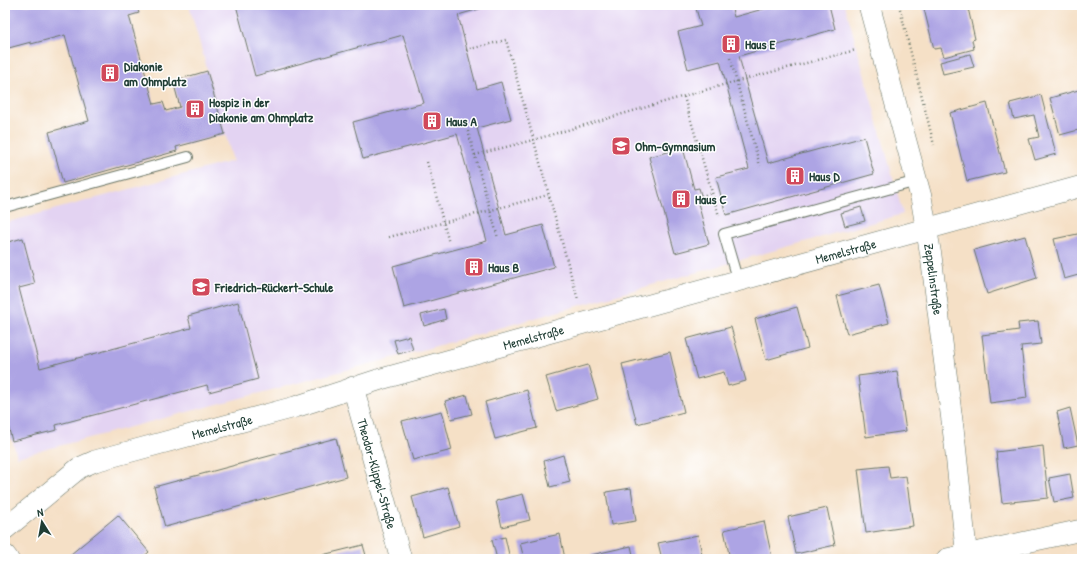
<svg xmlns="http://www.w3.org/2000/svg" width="1087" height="564" font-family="'Patrick Hand',sans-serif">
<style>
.built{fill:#e3d3f2}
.building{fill:#ada4e4}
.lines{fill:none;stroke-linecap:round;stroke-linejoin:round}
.service-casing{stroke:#6a7667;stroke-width:12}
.minor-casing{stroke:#6a7667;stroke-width:22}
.path{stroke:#6a7667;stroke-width:2.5;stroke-dasharray:1 3;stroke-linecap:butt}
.service{stroke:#fff;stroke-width:10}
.minor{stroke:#fff;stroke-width:21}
.labels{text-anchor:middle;stroke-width:3;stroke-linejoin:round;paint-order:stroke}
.poi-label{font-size:13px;font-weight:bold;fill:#1f3d34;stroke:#fff;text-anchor:start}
.street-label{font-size:13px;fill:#1f3d34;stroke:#fff}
</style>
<rect width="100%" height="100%" fill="#fff"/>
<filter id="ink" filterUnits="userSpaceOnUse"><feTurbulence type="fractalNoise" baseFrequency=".025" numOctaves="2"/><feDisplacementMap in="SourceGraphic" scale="8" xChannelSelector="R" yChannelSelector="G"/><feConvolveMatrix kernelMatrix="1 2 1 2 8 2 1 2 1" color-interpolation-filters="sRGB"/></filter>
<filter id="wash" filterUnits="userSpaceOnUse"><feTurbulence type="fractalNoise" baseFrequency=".012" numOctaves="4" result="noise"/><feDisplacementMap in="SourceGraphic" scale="16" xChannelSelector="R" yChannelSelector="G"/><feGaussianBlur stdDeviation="0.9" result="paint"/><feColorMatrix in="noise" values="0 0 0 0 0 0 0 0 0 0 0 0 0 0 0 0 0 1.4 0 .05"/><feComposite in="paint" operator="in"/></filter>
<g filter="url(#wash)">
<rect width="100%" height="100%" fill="#f5e0c6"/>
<polygon class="built" points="189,5 845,5 903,214 415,352 17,457 5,414 5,223 233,161"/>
<g id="blocks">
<g class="building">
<polygon points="5,5 136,5 139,13 129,16 154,104 163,102 166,111 180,107 173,81 207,71 225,134 176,147 177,151 63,183 49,132 89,121 65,35 31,44 31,42 5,49"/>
<polygon points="236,5 493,5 458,15 477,89 501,82 511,119 477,128 506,235 543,225 554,267 404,308 393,266 487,241 457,134 363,159 353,122 424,103 403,35 255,76"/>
<polygon points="695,5 731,5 734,17 778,5 829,5 835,29 739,56 745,80 768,163 864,137 874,174 726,215 716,177 749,169 720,61 688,69 678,32 701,26"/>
<polygon points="923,5 976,5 968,8 975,39 972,40 974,49 944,57 941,48 934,49"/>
<polygon points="970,54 974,67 943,74 940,62"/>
<polygon points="1082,89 1082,129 1060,135 1050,98"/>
<polygon points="1041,95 1056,154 1035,160 1029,139 1039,137 1034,115 1014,119 1010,103"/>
<polygon points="987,103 1005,172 967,181 950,113"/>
<polygon points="683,148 694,189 699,188 703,202 698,203 709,244 675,253 649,157"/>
<polygon points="861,207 865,221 845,226 841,213"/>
<polygon points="1082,233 1082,274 1064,279 1054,239"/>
<polygon points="1025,236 1037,278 987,294 974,250"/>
<polygon points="23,238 35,284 19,288 40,368 191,328 188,316 238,302 258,379 209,392 207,385 56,425 57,430 12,441 5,414 5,243"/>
<polygon points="879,285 889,323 847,334 837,296"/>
<polygon points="797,307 808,348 766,360 755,319"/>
<polygon points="444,309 446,319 424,326 421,315"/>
<polygon points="1038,321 1041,344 1021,346 1027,398 990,403 982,335 1019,330 1018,323"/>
<polygon points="731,327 746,381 728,386 724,372 697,379 686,339"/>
<polygon points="409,336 413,350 398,354 394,340"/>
<polygon points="670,352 684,412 637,424 622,364"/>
<polygon points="588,365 598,399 556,411 546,377"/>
<polygon points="897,371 906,431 866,437 858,376"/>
<polygon points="527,390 537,428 495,439 485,402"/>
<polygon points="467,395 472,414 451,419 445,401"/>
<polygon points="1070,408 1078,445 1064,448 1057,412"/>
<polygon points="442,411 452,450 413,460 402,421"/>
<polygon points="336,438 346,477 165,527 154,487"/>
<polygon points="1043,446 1048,498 1002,503 996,452"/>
<polygon points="563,455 570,482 550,487 544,461"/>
<polygon points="888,466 890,478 906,476 913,526 866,533 858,469"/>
<polygon points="1070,474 1074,498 1054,502 1049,478"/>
<polygon points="448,487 459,526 423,537 412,497"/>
<polygon points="631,488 636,521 611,525 606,492"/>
<polygon points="523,494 530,520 502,527 496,501"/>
<polygon points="827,508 835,545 796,554 788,517"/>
<polygon points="118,515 149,552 141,559 65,559"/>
<polygon points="764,521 772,558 766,559 730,559 724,530"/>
<polygon points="560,534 565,559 524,559 520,543"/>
<polygon points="698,535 703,559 662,559 658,543"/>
<polygon points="505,537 510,559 497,559 492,540"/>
<polygon points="363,545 367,559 310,559 310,558"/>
<polygon points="631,546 634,559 592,559 591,555"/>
</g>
</g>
</g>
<g filter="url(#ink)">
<use href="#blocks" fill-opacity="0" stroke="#6a7667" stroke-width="1"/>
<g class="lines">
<g class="service-casing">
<g id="service">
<polyline points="5,207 188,157"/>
<polyline points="738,282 724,234 917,181"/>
</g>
</g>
<g class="minor-casing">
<g id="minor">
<path id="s1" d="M 869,5 L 921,197 L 931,256 L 955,444 L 967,559"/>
<path id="s2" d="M 353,387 L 401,559"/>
<path id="s3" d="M 5,529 L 79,468 L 95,461 L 295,407 L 381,379 L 1082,186"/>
<polyline points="5,555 8,559"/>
<polyline points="947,559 1082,530"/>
</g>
</g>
<g class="path">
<polyline points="899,5 934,145"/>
<polyline points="466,50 506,40 578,300"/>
<polyline points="730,58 760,166"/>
<polyline points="684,97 719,216"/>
<polyline points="468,131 498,238"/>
<polyline points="475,155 533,140 726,84 856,50"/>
<polyline points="427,162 449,243"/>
<polyline points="701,196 712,193"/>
<polyline points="389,237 548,195"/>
</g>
<use href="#service" class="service"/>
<use href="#minor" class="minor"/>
</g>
</g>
<defs>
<g id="building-square" transform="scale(1)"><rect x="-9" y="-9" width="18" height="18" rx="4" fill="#d1495b" stroke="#fff"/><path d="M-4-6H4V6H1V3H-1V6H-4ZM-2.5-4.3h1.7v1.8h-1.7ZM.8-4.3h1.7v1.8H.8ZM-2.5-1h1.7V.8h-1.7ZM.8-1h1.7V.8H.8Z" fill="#fff"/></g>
<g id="school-square" transform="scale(1)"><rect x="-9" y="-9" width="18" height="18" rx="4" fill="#d1495b" stroke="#fff"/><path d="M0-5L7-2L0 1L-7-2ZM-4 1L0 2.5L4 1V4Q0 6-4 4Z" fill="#fff"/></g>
</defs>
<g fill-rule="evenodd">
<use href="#building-square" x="731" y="44"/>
<use href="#building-square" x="110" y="73"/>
<use href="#building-square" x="195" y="109"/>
<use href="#building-square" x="432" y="121"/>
<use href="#school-square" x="621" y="146"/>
<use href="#building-square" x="795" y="176"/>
<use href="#building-square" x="681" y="199"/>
<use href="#building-square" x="474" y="267"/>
<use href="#school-square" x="201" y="287"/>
</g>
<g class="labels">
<g class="poi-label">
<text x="745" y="49">Haus E</text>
<text x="124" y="71">Diakonie<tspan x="124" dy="15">am Ohmplatz</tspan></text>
<text x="209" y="107">Hospiz in der<tspan x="209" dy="15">Diakonie am Ohmplatz</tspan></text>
<text x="446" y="126">Haus A</text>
<text x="635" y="151">Ohm-Gymnasium</text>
<text x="809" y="181">Haus D</text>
<text x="695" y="204">Haus C</text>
<text x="488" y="272">Haus B</text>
<text x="215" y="292">Friedrich-Rückert-Schule</text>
</g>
<g class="street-label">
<text dy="5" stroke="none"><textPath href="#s3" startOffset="893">Memelstraße</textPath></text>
<text dy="5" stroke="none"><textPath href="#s1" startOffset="282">Zeppelinstraße</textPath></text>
<text dy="5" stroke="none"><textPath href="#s3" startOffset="569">Memelstraße</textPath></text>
<text dy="5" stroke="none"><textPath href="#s3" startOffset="245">Memelstraße</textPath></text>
<text dy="5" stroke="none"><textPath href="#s2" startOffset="90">Theodor-Klippel-Straße</textPath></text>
</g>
</g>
<rect width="1087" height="564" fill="none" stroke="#fff" stroke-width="20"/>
<g transform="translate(42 522) rotate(349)" stroke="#ffffff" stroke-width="3" paint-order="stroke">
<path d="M0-3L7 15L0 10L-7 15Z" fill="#1f3d34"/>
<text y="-6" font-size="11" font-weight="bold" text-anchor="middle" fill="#1f3d34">N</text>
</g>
</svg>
